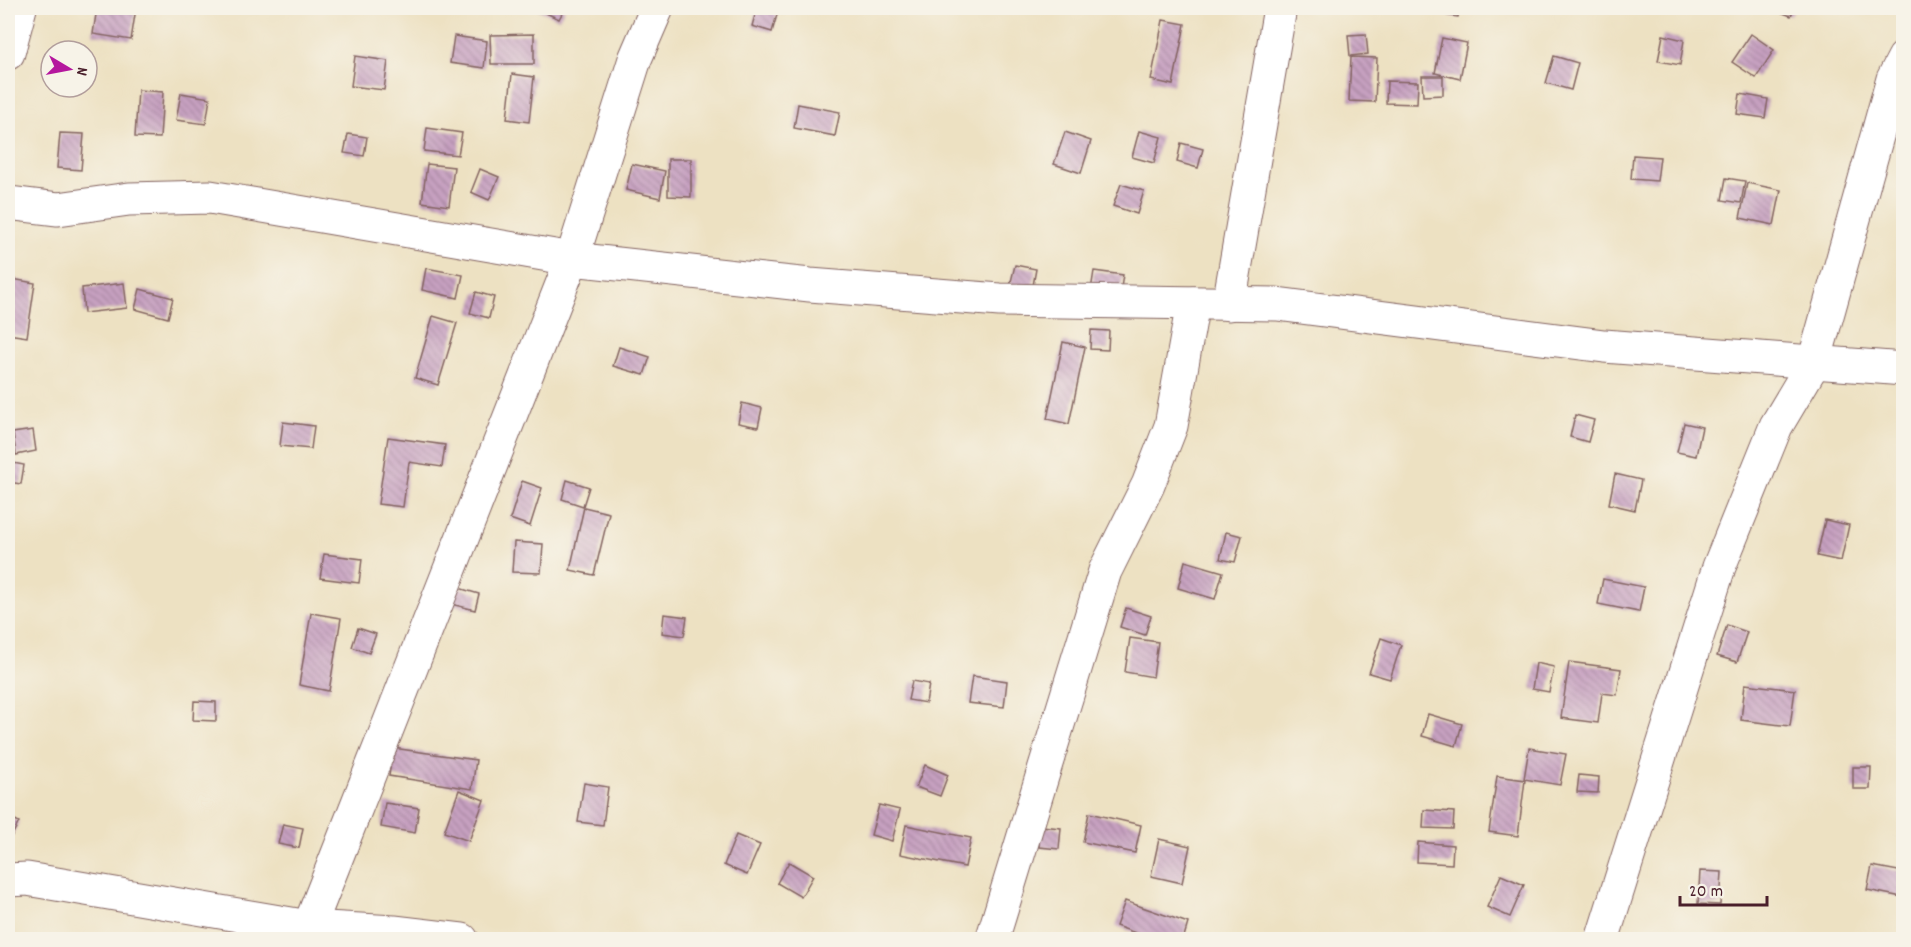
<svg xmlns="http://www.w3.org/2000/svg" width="1911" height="947" font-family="Dekko,sans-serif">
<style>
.building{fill:url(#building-back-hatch)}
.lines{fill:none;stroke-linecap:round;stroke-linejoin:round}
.minor-casing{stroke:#836360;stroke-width:35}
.minor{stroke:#fff;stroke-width:33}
</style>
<defs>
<pattern id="building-back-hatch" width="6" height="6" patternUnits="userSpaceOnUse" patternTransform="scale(1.5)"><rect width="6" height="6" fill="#c7a1c1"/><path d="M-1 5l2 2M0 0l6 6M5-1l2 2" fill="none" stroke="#a4839d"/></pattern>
</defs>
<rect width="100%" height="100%" fill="#f7f3e8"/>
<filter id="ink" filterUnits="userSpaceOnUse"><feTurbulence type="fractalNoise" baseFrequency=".0167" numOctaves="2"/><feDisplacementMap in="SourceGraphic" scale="12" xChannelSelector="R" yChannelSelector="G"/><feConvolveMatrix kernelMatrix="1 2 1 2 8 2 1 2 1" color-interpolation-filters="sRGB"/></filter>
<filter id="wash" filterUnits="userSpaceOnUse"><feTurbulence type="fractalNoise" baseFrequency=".008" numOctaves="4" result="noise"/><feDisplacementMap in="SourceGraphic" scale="24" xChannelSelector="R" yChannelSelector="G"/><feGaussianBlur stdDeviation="1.35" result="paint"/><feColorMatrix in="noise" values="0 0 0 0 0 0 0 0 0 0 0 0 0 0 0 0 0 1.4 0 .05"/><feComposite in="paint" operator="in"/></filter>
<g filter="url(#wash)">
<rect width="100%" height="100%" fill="#ede1c2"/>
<g id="blocks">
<g class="building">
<polygon points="97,8 136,8 131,40 93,34"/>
<polygon points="535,8 565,8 559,19"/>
<polygon points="757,8 779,8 772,32 752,26"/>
<polygon points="1431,8 1460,8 1458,17 1431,13"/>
<polygon points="1770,8 1794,8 1791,16"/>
<polygon points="1163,20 1185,24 1173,85 1151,80"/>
<polygon points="534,34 534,64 491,64 490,35"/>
<polygon points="1366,34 1368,54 1350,56 1348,35"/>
<polygon points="1751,34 1774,50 1756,78 1732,62"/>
<polygon points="1663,35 1684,40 1680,65 1658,61"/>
<polygon points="454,36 487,41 484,68 450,63"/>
<polygon points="1442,38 1467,43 1460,79 1435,73"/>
<polygon points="355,56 388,61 384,90 351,86"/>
<polygon points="1554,56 1578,63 1571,90 1546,83"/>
<polygon points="1351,57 1377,58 1375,102 1349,101"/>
<polygon points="512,74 534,77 529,122 507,119"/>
<polygon points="1422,76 1443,76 1443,95 1423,96"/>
<polygon points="1387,81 1418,82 1417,104 1386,103"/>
<polygon points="138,90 163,92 160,138 135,137"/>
<polygon points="181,93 210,98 206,124 176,120"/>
<polygon points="1740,94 1768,99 1765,118 1737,114"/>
<polygon points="798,104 840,112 835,136 794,128"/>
<polygon points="427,128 462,133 458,155 424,151"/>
<polygon points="1139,131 1161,137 1154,163 1132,157"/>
<polygon points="1065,132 1091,141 1081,173 1054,164"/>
<polygon points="60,133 84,134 81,170 57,168"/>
<polygon points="348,134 367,137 364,156 344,153"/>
<polygon points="1181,143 1203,149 1198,168 1177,162"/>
<polygon points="1633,155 1660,157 1657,181 1631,179"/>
<polygon points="668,159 691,159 691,197 668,196"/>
<polygon points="427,164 454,167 449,206 422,202"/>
<polygon points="632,164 665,171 660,198 626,190"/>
<polygon points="480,169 499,177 489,200 471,192"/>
<polygon points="1726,178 1745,181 1741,203 1722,200"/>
<polygon points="1747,183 1781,190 1774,225 1740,218"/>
<polygon points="1121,184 1144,191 1137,214 1113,206"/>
<polygon points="1015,265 1036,269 1032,291 1010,286"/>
<polygon points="426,268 463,275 458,298 422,290"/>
<polygon points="1094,271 1123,275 1120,294 1091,290"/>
<polygon points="12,279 35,283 27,337 8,334"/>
<polygon points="124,283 127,308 84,313 82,288"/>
<polygon points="140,289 173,298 168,318 135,309"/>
<polygon points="476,292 494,297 489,318 470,313"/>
<polygon points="433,316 457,323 438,385 415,378"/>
<polygon points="1091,330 1109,331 1108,350 1090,349"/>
<polygon points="1063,342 1085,347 1069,424 1047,419"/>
<polygon points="619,347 650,357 644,375 613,366"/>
<polygon points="742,403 762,408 758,427 738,423"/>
<polygon points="1575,415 1594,420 1588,442 1570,437"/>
<polygon points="283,422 314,426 311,449 280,446"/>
<polygon points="1684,423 1702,427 1696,456 1677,452"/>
<polygon points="33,430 36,451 16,455 13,433"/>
<polygon points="388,437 445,445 442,467 409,462 403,507 378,504"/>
<polygon points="8,462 24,465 21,484 8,482"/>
<polygon points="1615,474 1641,480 1635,510 1609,504"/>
<polygon points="567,480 589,487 583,506 562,499"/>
<polygon points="522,481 542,488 530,526 510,519"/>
<polygon points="584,507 609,513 594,575 570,570"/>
<polygon points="1825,520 1849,525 1841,561 1817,556"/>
<polygon points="1226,532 1242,536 1235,562 1220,559"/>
<polygon points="514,542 543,544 541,573 512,572"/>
<polygon points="324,554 362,559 359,583 320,578"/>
<polygon points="1185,561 1223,572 1215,599 1178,588"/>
<polygon points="1603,579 1644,587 1639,612 1598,604"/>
<polygon points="452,586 479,594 475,610 447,603"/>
<polygon points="1126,608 1151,616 1145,635 1120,627"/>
<polygon points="311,613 341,618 329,691 299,685"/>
<polygon points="664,614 687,617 684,636 662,633"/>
<polygon points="1727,625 1747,632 1737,662 1717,656"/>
<polygon points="358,628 376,634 369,653 352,647"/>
<polygon points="1130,638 1158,642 1153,677 1125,672"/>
<polygon points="1381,638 1401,645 1390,679 1369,673"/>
<polygon points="1569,662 1621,669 1617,695 1602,693 1598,723 1561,718"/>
<polygon points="1536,663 1554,667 1549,692 1532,689"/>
<polygon points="972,676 1007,681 1004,707 968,703"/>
<polygon points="912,681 929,684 926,703 908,700"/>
<polygon points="1745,684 1795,690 1790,726 1741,720"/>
<polygon points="194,701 216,702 216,721 193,720"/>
<polygon points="1428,714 1462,724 1456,746 1422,736"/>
<polygon points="393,748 476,760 472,789 389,776"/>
<polygon points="1529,748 1566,754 1560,785 1524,779"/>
<polygon points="925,765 948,775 940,796 916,787"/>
<polygon points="1853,767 1871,767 1870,789 1853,789"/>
<polygon points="1579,775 1599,777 1598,793 1577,792"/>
<polygon points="1497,776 1525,780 1518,836 1489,832"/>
<polygon points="584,783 608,787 603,825 578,822"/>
<polygon points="459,790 484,800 469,841 444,832"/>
<polygon points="385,803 419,808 415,833 381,827"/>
<polygon points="879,805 900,810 892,841 871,835"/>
<polygon points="1424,810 1454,812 1453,829 1423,828"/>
<polygon points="1089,813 1141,825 1135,853 1083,842"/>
<polygon points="8,816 19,822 10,839 8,838"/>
<polygon points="283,824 303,828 299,848 278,844"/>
<polygon points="906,825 971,838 965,867 900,854"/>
<polygon points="1040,826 1061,828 1059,849 1039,847"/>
<polygon points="736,835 760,845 747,875 724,865"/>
<polygon points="1159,839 1190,846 1182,883 1151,876"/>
<polygon points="1418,842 1453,845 1452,864 1417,862"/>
<polygon points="789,862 813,876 801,897 777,883"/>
<polygon points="1872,866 1904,872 1902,897 1867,890"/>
<polygon points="1700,871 1722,872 1720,905 1698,904"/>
<polygon points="1501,875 1524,885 1510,917 1487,907"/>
<polygon points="1125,901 1188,923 1183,940 1155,940 1116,926"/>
</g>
</g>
</g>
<g filter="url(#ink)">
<use href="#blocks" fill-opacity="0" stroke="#836360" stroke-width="1.5"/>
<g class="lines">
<g class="minor-casing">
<g id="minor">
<polyline points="8,53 20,8"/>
<polyline points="8,203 58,209 129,199 210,197 572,259 810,285 1000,300 1277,304 1604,346 1904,369"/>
<polyline points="1229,304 1280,8"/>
<polyline points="8,880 27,879 309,927 394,932 462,940"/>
<polyline points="304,940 572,259 635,59 657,8"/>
<polyline points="992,940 1105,571 1148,485 1171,426 1193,303"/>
<polyline points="1602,940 1719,567 1776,426 1814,362 1893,79 1904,58"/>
</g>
</g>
<use href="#minor" class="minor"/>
</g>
</g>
<rect width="1911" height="947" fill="none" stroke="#f7f3e8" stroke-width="30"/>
<g transform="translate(69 69) rotate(100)"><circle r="28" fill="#f7f3e8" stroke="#b29e9c" stroke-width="1.5"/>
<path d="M0-4.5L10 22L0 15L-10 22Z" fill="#b5179e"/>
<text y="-9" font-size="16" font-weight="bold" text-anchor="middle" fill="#4a1f2b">N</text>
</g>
<path d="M1680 896v9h87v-9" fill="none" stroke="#4a1f2b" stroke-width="3"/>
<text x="1689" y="896" font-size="18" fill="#4a1f2b" stroke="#f7f3e8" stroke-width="4.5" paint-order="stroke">20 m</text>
</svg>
